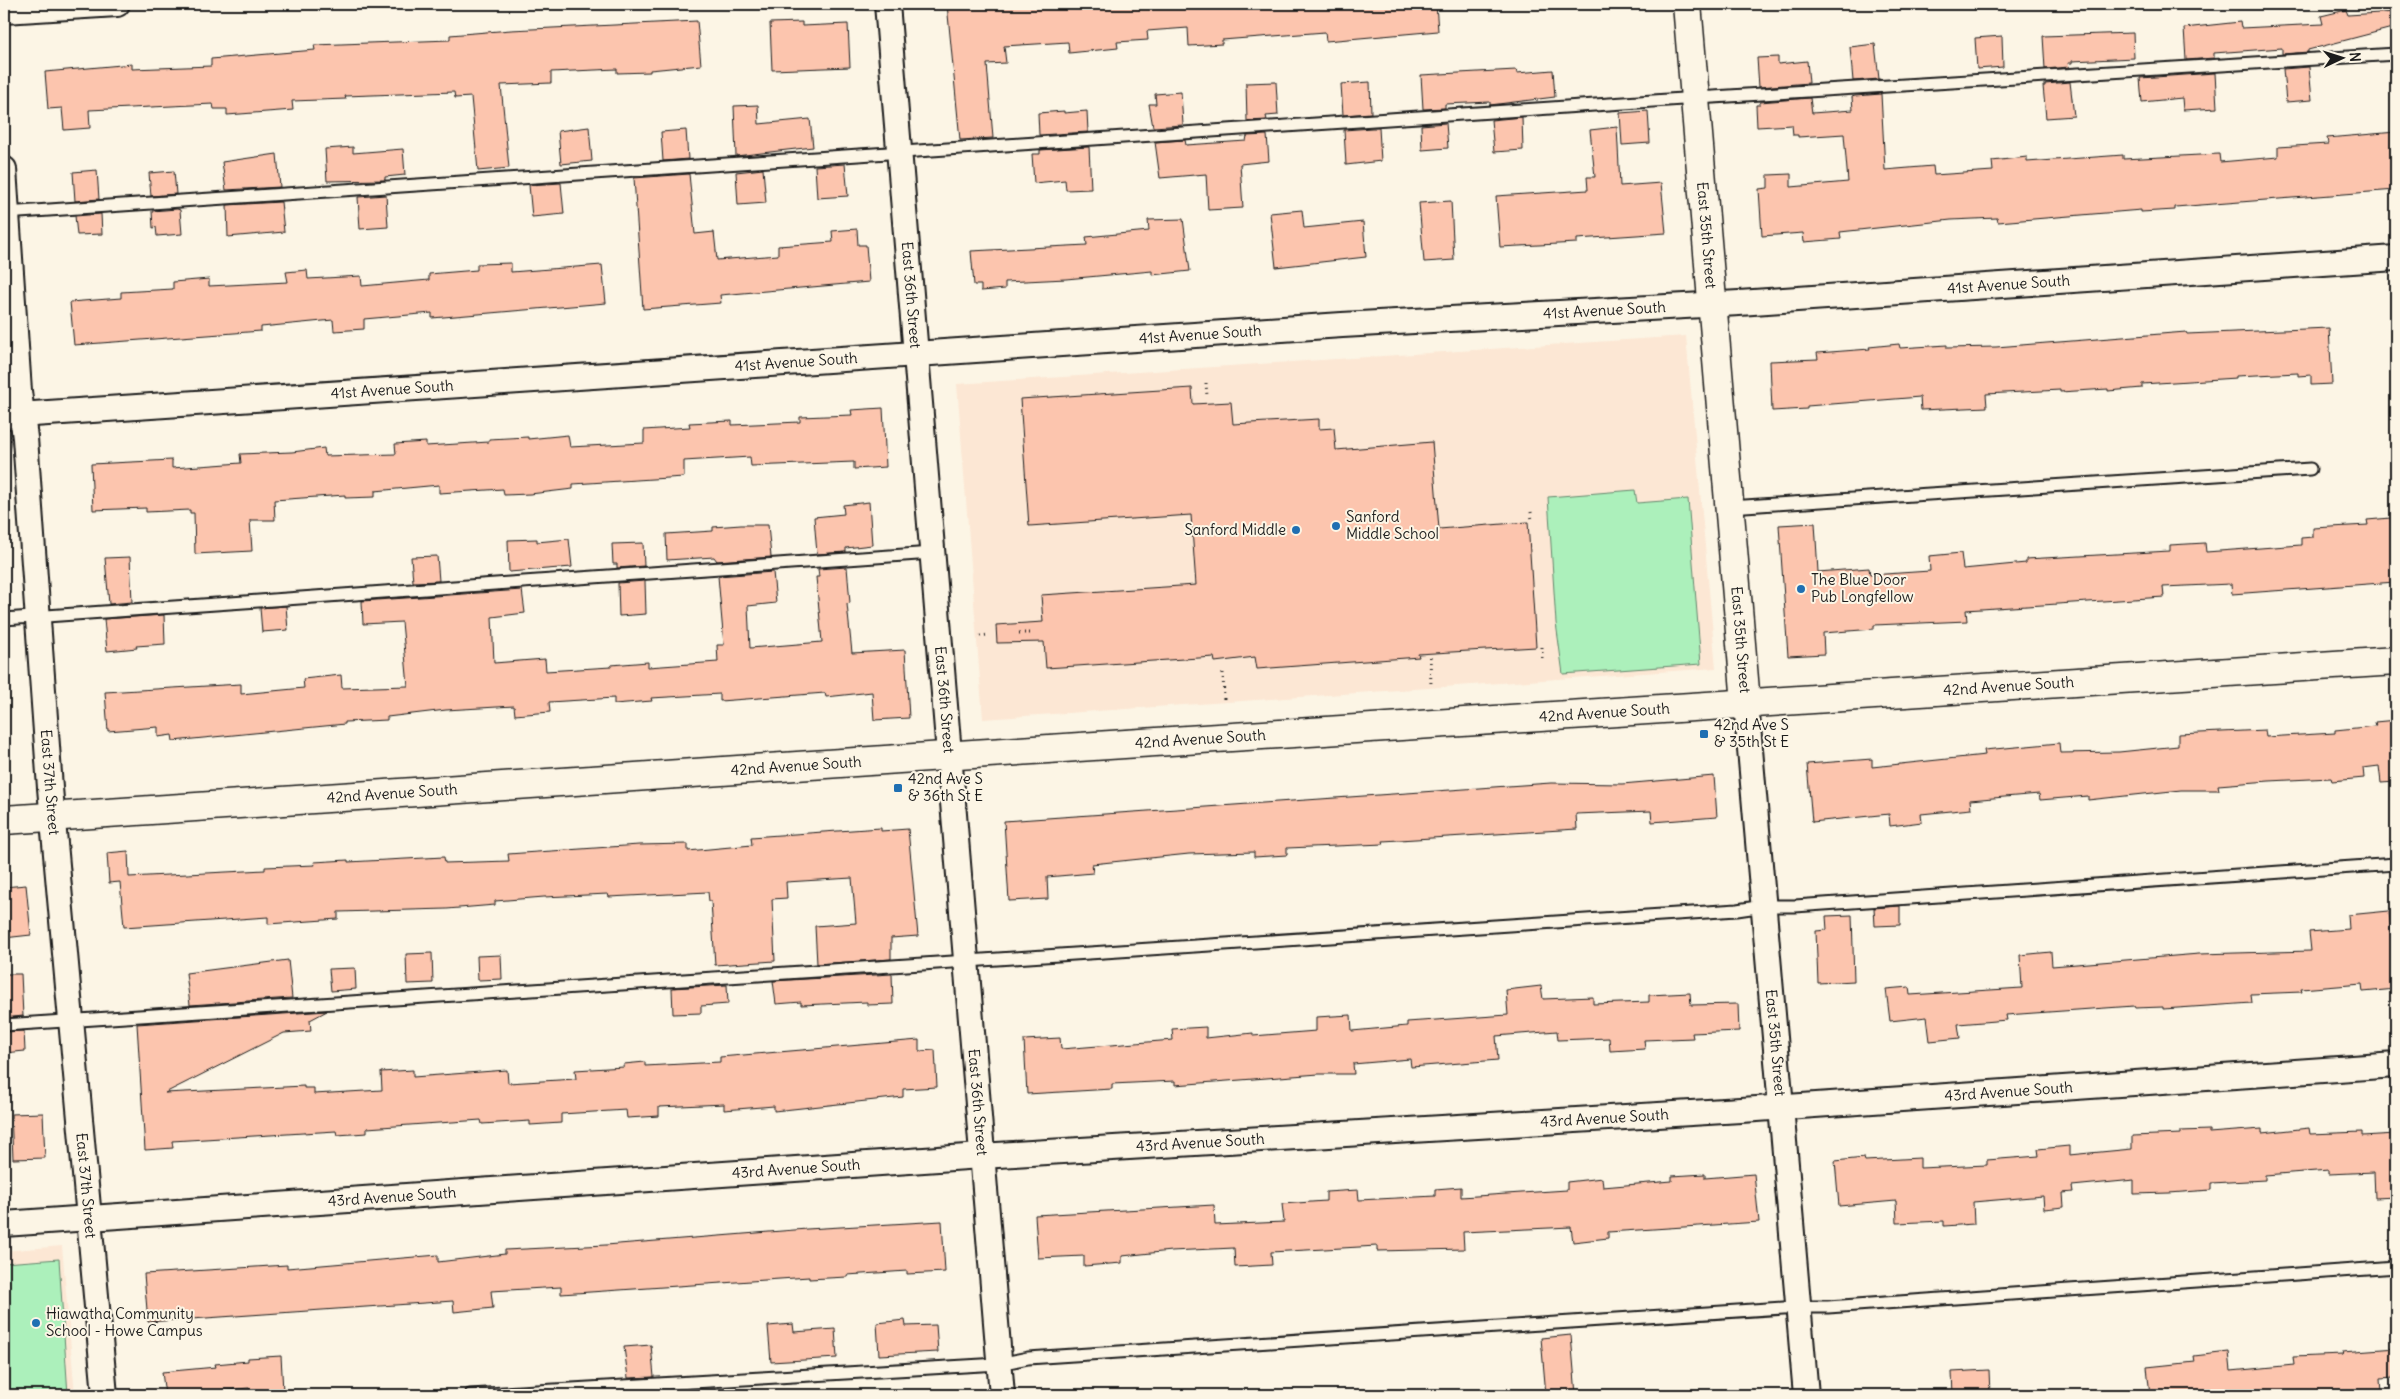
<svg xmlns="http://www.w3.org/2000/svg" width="2400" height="1399" font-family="Delius,sans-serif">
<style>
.built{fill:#fce7d4}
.green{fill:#acf0bb;stroke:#64866c}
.building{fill:#fcc5ae;stroke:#1c1c1c}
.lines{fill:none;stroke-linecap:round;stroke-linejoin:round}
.lane-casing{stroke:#1c1c1c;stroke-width:15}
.street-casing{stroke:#1c1c1c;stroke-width:28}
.secondary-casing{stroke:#1c1c1c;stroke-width:31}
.path{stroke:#1c1c1c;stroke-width:3;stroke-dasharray:1 4;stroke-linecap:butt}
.lane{stroke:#fcf5e5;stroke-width:11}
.street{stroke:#fcf5e5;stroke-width:24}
.secondary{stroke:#fcf5e5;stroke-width:28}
.poi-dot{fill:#1f6fb2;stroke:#fcf5e5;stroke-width:2}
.labels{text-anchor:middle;stroke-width:4;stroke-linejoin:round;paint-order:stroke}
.street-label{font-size:15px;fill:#1c1c1c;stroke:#fcf5e5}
.poi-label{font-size:15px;fill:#1c1c1c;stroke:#fcf5e5;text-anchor:start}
</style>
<rect width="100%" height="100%" fill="#fcf5e5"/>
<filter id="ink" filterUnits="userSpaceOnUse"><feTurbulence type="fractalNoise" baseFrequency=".02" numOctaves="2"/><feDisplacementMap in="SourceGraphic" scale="10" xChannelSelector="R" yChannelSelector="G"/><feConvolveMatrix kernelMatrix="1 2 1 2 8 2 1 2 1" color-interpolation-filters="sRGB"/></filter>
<g filter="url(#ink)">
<g class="built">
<polygon points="1686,336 1716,668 983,719 957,384"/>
<polygon points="62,1246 75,1395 4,1395 4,1251"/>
</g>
<g class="green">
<polygon points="1635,490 1637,503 1688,499 1701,664 1563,674 1556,623 1548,497"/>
<polygon points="59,1259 68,1395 4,1395 4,1263"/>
</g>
<g class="building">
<polygon points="947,4 1050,4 1050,6 1072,4 1436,4 1438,31 1326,41 1325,32 1222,40 1222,44 1189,46 1188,28 1147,31 1148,40 1117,42 1118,48 1069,53 1068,42 1004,46 1006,63 987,64 993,138 960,140"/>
<polygon points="2346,10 2348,15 2396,12 2396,27 2308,50 2308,52 2282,54 2282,48 2214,53 2214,58 2186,60 2184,28 2240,22 2241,28 2323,24 2321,16"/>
<polygon points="697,21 701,65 650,70 650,72 617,73 617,69 551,72 551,83 501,85 509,168 478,171 471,97 455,98 454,92 345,96 346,99 292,101 293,110 227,115 227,109 214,109 213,104 89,110 90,128 64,130 62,108 48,109 45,72 132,64 132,69 211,66 211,59 315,50 314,45 450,40 450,35 511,30"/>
<polygon points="802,22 802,26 848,24 850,67 772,70 770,23"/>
<polygon points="2133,33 2134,58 2072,61 2072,63 2068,63 2069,67 2045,69 2043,36"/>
<polygon points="2002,36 2003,67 1977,69 1975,38"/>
<polygon points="1875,44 1879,79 1853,81 1850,47"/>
<polygon points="1778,57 1778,64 1807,61 1809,83 1759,87 1757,58"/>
<polygon points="2309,67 2312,100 2286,102 2283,69"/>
<polygon points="1516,70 1517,73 1553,70 1555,97 1490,105 1490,102 1445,104 1445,108 1423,109 1421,75"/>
<polygon points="2215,73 2217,108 2183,110 2182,98 2142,102 2140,78"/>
<polygon points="1276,82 1278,115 1266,116 1267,120 1247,121 1246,83"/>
<polygon points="1370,82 1371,113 1343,115 1341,84"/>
<polygon points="2070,82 2074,116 2046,118 2043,86 2045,86 2045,84"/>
<polygon points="1181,92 1183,125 1153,127 1149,104 1156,104 1155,94"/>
<polygon points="1881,94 1885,170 1933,166 1934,175 1993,171 1992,161 2027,157 2027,162 2123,155 2123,159 2219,154 2220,162 2278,157 2278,147 2328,144 2327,138 2396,132 2396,190 2175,207 2175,210 2141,212 2141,210 1998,222 1997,218 1951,220 1840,232 1841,239 1804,242 1803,233 1762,236 1759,189 1768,188 1768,175 1791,174 1791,187 1848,182 1844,134 1798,137 1798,135 1793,135 1792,125 1757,127 1756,105 1760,105 1760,102 1810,98 1812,113 1853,110 1852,97 1855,96"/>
<polygon points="758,105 759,124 810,119 813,147 736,156 734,106"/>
<polygon points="1064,111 1064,113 1087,111 1088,132 1039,135 1038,113"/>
<polygon points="1648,111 1650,143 1622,145 1620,113"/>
<polygon points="1522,117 1523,150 1494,152 1491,120"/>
<polygon points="1446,123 1448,148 1422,150 1421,125"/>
<polygon points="589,127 592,161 561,164 558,131"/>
<polygon points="1617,127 1620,186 1661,183 1666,233 1577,239 1577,243 1500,247 1496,196 1588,190 1587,177 1595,177 1590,130"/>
<polygon points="1372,128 1379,128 1381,161 1346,165 1344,130"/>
<polygon points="686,130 688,159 663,161 661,132"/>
<polygon points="1267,135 1269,161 1240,164 1243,208 1208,210 1206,174 1160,178 1155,142 1185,140 1186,145 1246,141 1247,136"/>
<polygon points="353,147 353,153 403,149 405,175 385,177 385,180 327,181 325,149"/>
<polygon points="1089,147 1091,189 1066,190 1065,180 1034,183 1032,154 1040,154 1040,150"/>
<polygon points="277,154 280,187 226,190 222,162"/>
<polygon points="845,164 848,196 817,198 815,166"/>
<polygon points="763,169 766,203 738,205 736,172"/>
<polygon points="97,170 99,199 75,201 73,172"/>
<polygon points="174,171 176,194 151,196 149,173"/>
<polygon points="689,174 695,234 714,232 717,260 778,255 778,246 833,242 832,231 857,229 858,245 866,245 869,282 720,295 721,303 643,309 634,178"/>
<polygon points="561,183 564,214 532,217 529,185"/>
<polygon points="386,195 388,227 360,229 358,197"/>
<polygon points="1451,201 1454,260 1424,262 1419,203"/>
<polygon points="281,202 284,232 228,237 227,205"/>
<polygon points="177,209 180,210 182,234 157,236 156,227 153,228 152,211"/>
<polygon points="1302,210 1304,228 1363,222 1366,257 1276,267 1270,213"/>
<polygon points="101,214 102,234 77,235 75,216"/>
<polygon points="1183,219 1190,271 1152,275 1152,271 1066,279 1005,282 1005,289 981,291 981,285 974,285 971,251 1087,245 1086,237 1149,231 1148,220"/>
<polygon points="511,263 511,272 602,265 606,303 432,318 432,313 364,319 364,329 334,331 333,320 261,327 261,331 74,345 70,302 121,298 121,292 173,289 173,282 209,279 209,286 288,282 286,272 307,270 308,279 361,276 362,286 429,280 429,274 477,270 477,264"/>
<polygon points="2329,328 2332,384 2311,385 2311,375 2298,376 2298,373 2236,376 2236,378 2142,384 2142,388 2108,391 2108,389 2060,392 2060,390 1986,394 1987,407 1921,410 1920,397 1807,406 1807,409 1772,411 1770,361 1818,359 1817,353 1870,349 1869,347 1899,344 1900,348 1947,345 1947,348 1996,347 2186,332 2187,334"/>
<polygon points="1192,388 1193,404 1231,402 1233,424 1319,419 1319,429 1334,428 1336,450 1432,442 1439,529 1528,522 1536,647 1418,654 1419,657 1257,669 1255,657 1215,662 1214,657 1046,668 1044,642 997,643 996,625 1043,622 1041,595 1196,585 1191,515 1029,526 1020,399"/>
<polygon points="883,408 886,467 854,469 854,462 751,466 750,457 684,461 684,477 573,484 573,489 530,494 504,495 503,489 439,493 439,485 375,491 375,497 345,498 345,495 274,500 275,520 250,520 252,551 195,554 194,513 190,513 190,510 146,512 146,508 93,510 91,464 172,460 172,468 241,463 240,454 292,452 324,448 325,456 396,454 395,444 426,442 426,446 489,442 489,439 528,437 528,439 568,435 570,447 644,443 644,430 690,427 689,423 732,421 732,425 800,422 800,417 852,415 851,410"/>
<polygon points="869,502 872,545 846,548 846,552 817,554 814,517 844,514 843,505"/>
<polygon points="2391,518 2395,582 2232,594 2231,584 2163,587 2164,597 1966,610 1967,621 1874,625 1874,629 1823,633 1824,654 1788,656 1779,525 1815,523 1818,572 1869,568 1870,575 1930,571 1929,556 1961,553 1963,569 2026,563 2026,559 2170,551 2170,545 2205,543 2206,552 2301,545 2301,538 2313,537 2313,528 2368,525 2367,520"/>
<polygon points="741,525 768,525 771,557 717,561 714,557 667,560 666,534 713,531 713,527"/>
<polygon points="537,539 537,542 569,539 572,567 509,572 508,540"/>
<polygon points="643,543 644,566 617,568 617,564 613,564 612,544"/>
<polygon points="437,556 439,581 413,582 411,557"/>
<polygon points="130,557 132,602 109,604 105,558"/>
<polygon points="847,567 850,603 847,604 852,653 905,650 909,718 874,720 872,692 826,697 825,693 720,701 720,694 651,698 652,701 614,704 614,698 549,702 550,712 515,715 514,706 446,710 387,717 387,720 345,722 345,724 173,741 172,735 158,737 158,727 108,731 105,692 241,684 241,694 304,688 303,679 341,675 342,688 408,686 402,622 363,624 362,601 522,590 525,613 492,617 494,663 545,659 546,671 611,667 611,665 648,662 648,667 718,662 717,645 724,645 718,576 773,572 776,603 748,606 750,648 822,642 816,577 819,577 818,569"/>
<polygon points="645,581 646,614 619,616 618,583"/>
<polygon points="286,606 288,630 262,632 260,608"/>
<polygon points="164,615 165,644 136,646 137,648 107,651 104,619"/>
<polygon points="2396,720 2396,782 2381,783 2379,766 2363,768 2364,778 2332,781 2331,778 2269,781 2218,785 2219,790 2181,790 2088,800 2088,796 2040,800 2039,794 1970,800 1971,809 1921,814 1922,822 1890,826 1889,814 1812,822 1807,764 1872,759 1872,767 1985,755 1984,750 2059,743 2060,753 2119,752 2178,746 2178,734 2265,730 2266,737 2335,733 2335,730 2376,726 2375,722"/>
<polygon points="1714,776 1717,817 1652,822 1651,811 1576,814 1577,829 1383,841 1384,844 1287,848 1287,855 1254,857 1254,852 1189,854 1092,864 1093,873 1047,877 1048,899 1009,901 1004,821 1551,783 1622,784"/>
<polygon points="881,828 881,831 908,829 918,936 891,938 891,959 817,964 815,926 856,923 852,878 786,882 787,898 772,899 775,961 715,965 711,901 709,901 708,892 609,897 608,894 544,897 495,901 495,905 447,909 338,912 338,919 268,924 268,917 124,927 120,882 109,883 107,853 128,851 129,877 265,870 265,867 315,865 314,862 348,860 348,862 444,857 445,863 509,861 508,854 639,845 688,844 688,851 752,845 751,837"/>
<polygon points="26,885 31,935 4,938 4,887"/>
<polygon points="1900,906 1900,925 1875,926 1874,908"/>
<polygon points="2389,911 2396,989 2363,992 2362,984 2301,989 2302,992 2251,994 2252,1003 2163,1009 2163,1007 2135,1008 2134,1006 2006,1015 2007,1020 1958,1024 1960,1038 1930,1041 1927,1017 1890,1021 1886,989 1909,987 1910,995 2022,988 2020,955 2051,952 2052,966 2199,954 2311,951 2309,932 2349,929 2348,915"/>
<polygon points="1852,915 1854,981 1818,983 1816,931 1827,930 1826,916"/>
<polygon points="432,953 433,983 407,984 406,954"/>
<polygon points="501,955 502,979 478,980 477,956"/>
<polygon points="288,960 292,998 190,1005 186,973"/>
<polygon points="355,968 356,989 331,991 329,969"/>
<polygon points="4,974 21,974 23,1016 4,1018"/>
<polygon points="892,974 893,1004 867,1005 867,1002 801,1005 801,1002 776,1004 773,981"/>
<polygon points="727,985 728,1004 701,1006 701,1013 673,1014 672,988"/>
<polygon points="1541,986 1543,999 1593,997 1593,1004 1649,1002 1649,995 1690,993 1691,1005 1738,1004 1739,1031 1692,1033 1693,1038 1644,1040 1645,1049 1610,1051 1609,1038 1558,1040 1557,1031 1496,1036 1498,1060 1411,1067 1410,1059 1353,1064 1354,1074 1319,1074 1175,1085 1175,1081 1112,1084 1112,1089 1027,1094 1024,1040 1060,1038 1061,1049 1173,1040 1172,1029 1206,1027 1206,1038 1253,1033 1253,1036 1316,1031 1316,1017 1351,1015 1352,1031 1407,1026 1407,1022 1508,1015 1506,990"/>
<polygon points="327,1011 310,1020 311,1031 284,1033 165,1093 304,1086 304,1088 314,1088 314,1094 382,1090 381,1072 413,1070 413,1077 507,1070 508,1083 576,1079 575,1070 624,1067 624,1064 645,1062 645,1066 720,1062 720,1057 919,1040 919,1051 935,1050 937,1087 903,1089 903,1097 774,1111 774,1106 724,1110 724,1104 659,1107 659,1116 627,1118 626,1110 561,1114 561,1123 530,1125 530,1121 482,1124 481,1120 367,1128 367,1133 337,1135 336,1131 172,1141 173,1148 145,1150 137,1024"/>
<polygon points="24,1031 25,1051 4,1053 4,1032"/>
<polygon points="43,1113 45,1158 13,1159 11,1114"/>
<polygon points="2309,1128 2310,1134 2362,1132 2362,1136 2396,1134 2396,1197 2375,1198 2374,1172 2329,1174 2329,1170 2265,1175 2265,1180 2211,1183 2211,1190 2169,1193 2134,1194 2134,1180 2072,1186 2073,1192 2063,1193 2064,1207 2044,1209 2043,1196 1973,1202 1974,1224 1944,1226 1944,1221 1897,1223 1896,1201 1839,1206 1835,1161 1864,1158 1865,1161 1920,1158 1920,1168 1987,1165 1987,1160 2039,1156 2038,1149 2069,1146 2069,1155 2132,1149 2132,1136 2181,1134 2181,1131 2209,1130 2209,1133 2262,1129 2262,1133"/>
<polygon points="1705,1174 1705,1178 1754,1174 1759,1222 1608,1232 1608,1238 1573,1242 1571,1227 1463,1232 1464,1249 1377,1251 1377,1246 1271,1252 1272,1265 1235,1267 1234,1248 1171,1251 1122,1256 1122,1263 1084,1266 1084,1256 1038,1258 1035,1215 1214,1205 1215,1225 1284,1222 1282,1204 1326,1201 1326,1192 1358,1190 1359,1200 1435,1196 1435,1189 1461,1187 1461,1197 1567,1190 1567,1182 1602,1178 1603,1187 1672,1181 1672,1176"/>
<polygon points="942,1221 945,1272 907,1274 907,1271 847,1275 847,1277 809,1279 809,1277 561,1294 561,1287 491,1291 493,1308 454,1312 453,1301 148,1322 144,1274 287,1265 287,1268 438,1255 438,1262 505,1254 505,1250 606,1245 807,1229"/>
<polygon points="905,1320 906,1326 936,1325 938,1352 879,1355 877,1323"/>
<polygon points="793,1324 794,1332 835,1329 837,1358 771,1362 768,1326"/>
<polygon points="1571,1335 1576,1395 1546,1395 1541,1338"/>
<polygon points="651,1345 654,1377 628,1378 624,1347"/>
<polygon points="2396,1348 2396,1377 2380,1378 2381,1393 2361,1395 2150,1395 2147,1367 2195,1362 2194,1356 2229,1352 2231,1371 2294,1365 2293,1357 2343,1355 2342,1352"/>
<polygon points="281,1356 283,1391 250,1393 249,1388 194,1393 194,1395 165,1395 162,1372 216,1367 215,1364 248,1361 248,1358"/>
<polygon points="1989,1370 1990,1395 1953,1395 1952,1372"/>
<polygon points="655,1392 656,1395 629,1395 629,1393"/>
</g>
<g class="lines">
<g class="lane-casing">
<g id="lane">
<polyline points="5,213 1697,98 2396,54"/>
<polyline points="1730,507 2310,469"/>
<polyline points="4,619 932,553"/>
<polyline points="4,1025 1737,910 1764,906 1795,906 2396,864"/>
<polyline points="470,1395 999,1364 1028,1358 1799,1307 1828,1307 2396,1267"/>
</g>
</g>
<g class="street-casing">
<g id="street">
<path id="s1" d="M 887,4 L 1002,1395"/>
<polyline points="4,11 117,4"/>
<path id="s2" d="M 4,169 L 19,391 L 25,438 L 50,788 L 105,1395"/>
<path id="s3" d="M 4,416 L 1342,325 L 1739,303 L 2396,258"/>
<path id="s4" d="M 1746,703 L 1806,1395"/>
<path id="s5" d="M 4,1224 L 981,1156 L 1757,1109 L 2396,1065"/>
</g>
</g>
<g class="secondary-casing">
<g id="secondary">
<path id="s6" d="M 1687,4 L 1746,703"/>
<path id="s7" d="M 4,820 L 973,754 L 2396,661"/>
</g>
</g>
<g class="path">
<polyline points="1206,383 1207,396"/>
<polyline points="1531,512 1532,521"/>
<polyline points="1019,633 1030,633"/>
<polyline points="980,636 988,635"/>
<polyline points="1542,647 1542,659"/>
<polyline points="1430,657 1431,685"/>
<polyline points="1223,673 1224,700"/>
</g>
<use href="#lane" class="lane"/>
<use href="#street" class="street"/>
<use href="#secondary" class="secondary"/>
</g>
</g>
<g class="poi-dot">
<circle cx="1336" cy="526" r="5"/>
<circle cx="1296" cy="530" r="5"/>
<circle cx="1801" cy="589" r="5"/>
<rect x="1699" y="729" width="10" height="10" rx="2.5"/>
<rect x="893" y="783" width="10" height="10" rx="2.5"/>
<circle cx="36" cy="1323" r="5"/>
</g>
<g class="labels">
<g class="street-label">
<text dy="5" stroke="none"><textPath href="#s6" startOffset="232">East 35th Street</textPath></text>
<text dy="5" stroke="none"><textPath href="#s3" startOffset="2009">41st Avenue South</textPath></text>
<text dy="5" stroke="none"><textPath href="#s1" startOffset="292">East 36th Street</textPath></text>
<text dy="5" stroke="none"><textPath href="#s3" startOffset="1604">41st Avenue South</textPath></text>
<text dy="5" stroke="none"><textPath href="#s3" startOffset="1199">41st Avenue South</textPath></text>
<text dy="5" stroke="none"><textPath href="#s3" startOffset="794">41st Avenue South</textPath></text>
<text dy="5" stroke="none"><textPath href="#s3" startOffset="389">41st Avenue South</textPath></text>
<text dy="5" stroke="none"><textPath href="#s6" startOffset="638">East 35th Street</textPath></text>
<text dy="5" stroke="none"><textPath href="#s7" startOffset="2009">42nd Avenue South</textPath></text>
<text dy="5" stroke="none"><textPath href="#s1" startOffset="698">East 36th Street</textPath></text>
<text dy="5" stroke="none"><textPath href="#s7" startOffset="1604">42nd Avenue South</textPath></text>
<text dy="5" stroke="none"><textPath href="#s7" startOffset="1199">42nd Avenue South</textPath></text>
<text dy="5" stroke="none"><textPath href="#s7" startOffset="794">42nd Avenue South</textPath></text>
<text dy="5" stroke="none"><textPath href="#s2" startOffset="615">East 37th Street</textPath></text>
<text dy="5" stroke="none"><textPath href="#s7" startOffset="389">42nd Avenue South</textPath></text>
<text dy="5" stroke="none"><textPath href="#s4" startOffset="341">East 35th Street</textPath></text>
<text dy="5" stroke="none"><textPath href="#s5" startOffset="2009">43rd Avenue South</textPath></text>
<text dy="5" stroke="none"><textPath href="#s1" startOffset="1102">East 36th Street</textPath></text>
<text dy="5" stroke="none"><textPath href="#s5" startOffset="1604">43rd Avenue South</textPath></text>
<text dy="5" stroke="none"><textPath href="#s5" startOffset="1199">43rd Avenue South</textPath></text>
<text dy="5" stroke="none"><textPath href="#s5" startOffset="794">43rd Avenue South</textPath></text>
<text dy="5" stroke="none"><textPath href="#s2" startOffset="1020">East 37th Street</textPath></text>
<text dy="5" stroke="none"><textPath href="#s5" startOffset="389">43rd Avenue South</textPath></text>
</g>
<g class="poi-label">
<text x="1346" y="522">Sanford<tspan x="1346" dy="17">Middle School</tspan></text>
<text x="1286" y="535" text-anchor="end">Sanford Middle</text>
<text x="1811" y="585">The Blue Door<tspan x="1811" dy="17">Pub Longfellow</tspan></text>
<text x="1714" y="730">42nd Ave S<tspan x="1714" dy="17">&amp; 35th St E</tspan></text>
<text x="908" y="784">42nd Ave S<tspan x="908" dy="17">&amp; 36th St E</tspan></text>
<text x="46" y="1319">Hiawatha Community<tspan x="46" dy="17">School - Howe Campus</tspan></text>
</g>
</g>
<rect width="2400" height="1399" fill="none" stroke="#fcf5e5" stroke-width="20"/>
<rect x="10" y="10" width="2380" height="1379" fill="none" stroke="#1c1c1c" stroke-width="2" filter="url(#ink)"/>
<g transform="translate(2342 58) rotate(86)" stroke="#fcf5e5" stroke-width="4" paint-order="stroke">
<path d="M0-4L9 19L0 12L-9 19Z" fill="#1c1c1c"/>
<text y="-8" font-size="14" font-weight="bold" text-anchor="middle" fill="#1c1c1c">N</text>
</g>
</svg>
